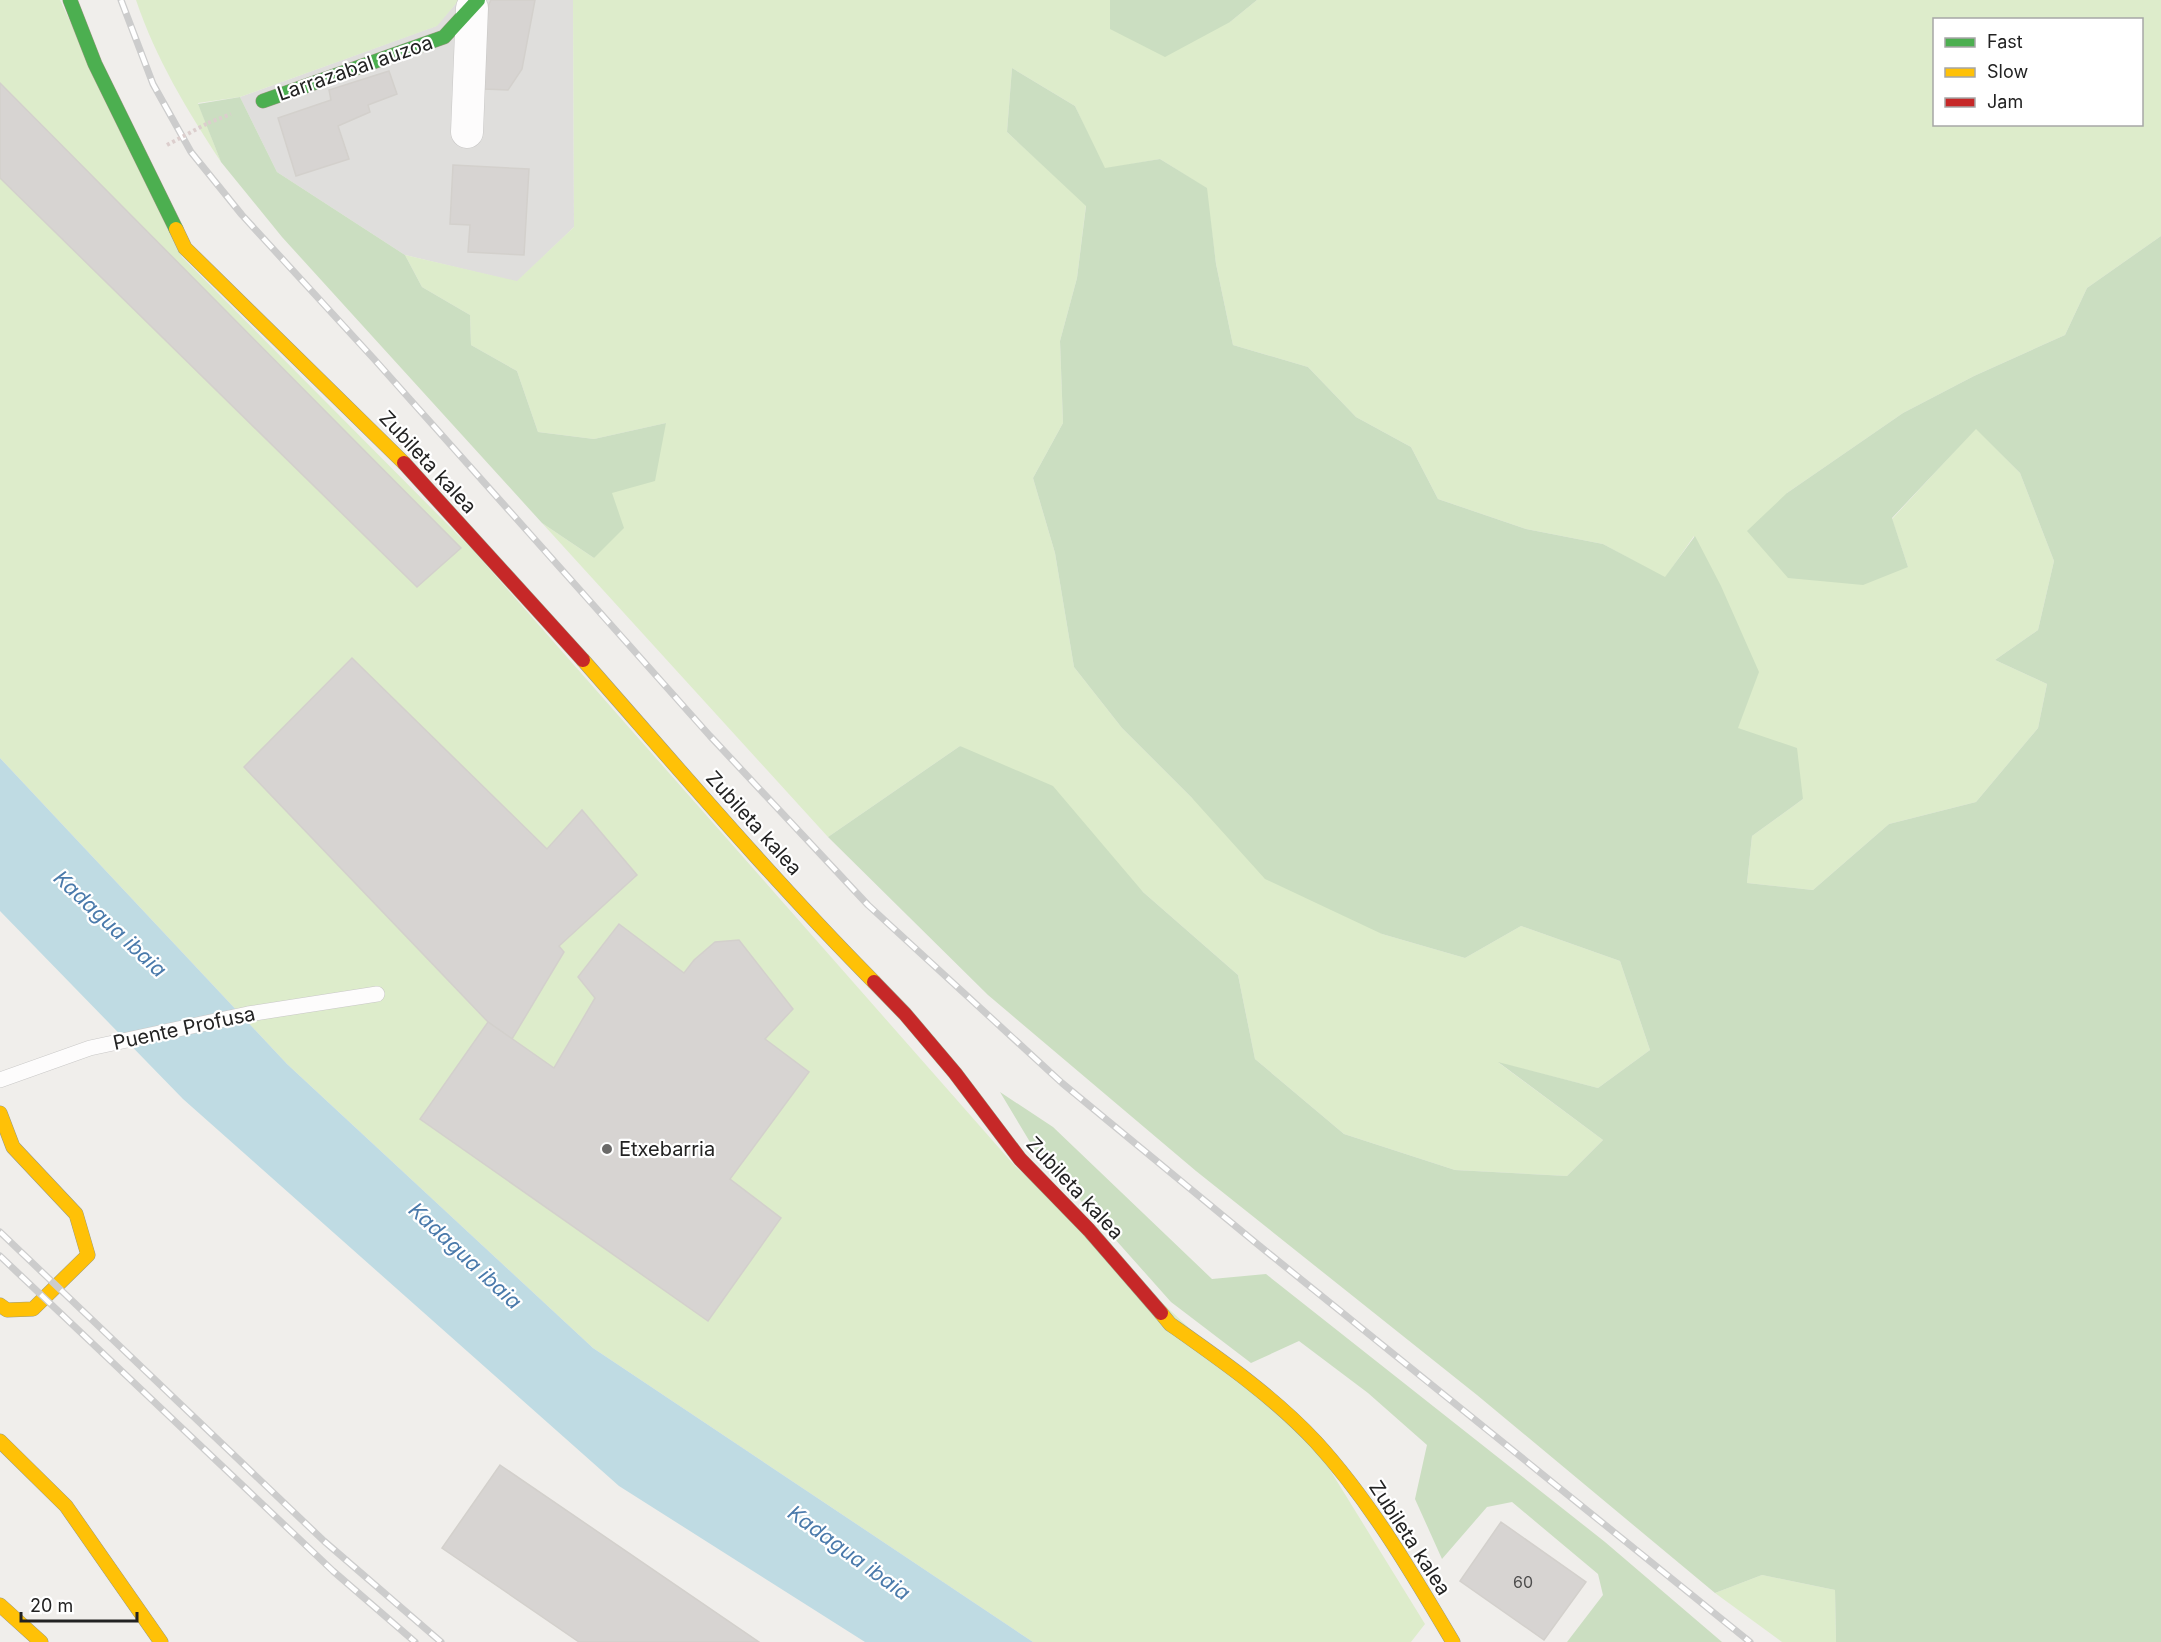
<svg xmlns="http://www.w3.org/2000/svg" width="2161" height="1642" font-family="Inter,sans-serif">
<style>
.residential{fill:#dfdedc}
.grass{fill:#ddeccb;fill-rule:evenodd}
.forest{fill:#cbdec1}
.water{fill:#bfdbe3}
.building{fill:#d7d4d2;stroke:#d3d0cc;stroke-width:1.5}
.lines{fill:none;stroke-linecap:round;stroke-linejoin:round}
.lane-casing{stroke:#c9c8c7;stroke-width:16}
.street-casing{stroke:#c9c8c7;stroke-width:33}
.fast-casing{stroke:#999a82;stroke-width:15}
.slow-casing{stroke:#999a82;stroke-width:15}
.jam-casing{stroke:#999a82;stroke-width:15}
.path{stroke:#dccecd;stroke-width:4;stroke-dasharray:3 3;stroke-linecap:butt}
.lane{stroke:#fdfcfc;stroke-width:15}
.street{stroke:#fdfcfc;stroke-width:32}
.fast{stroke:#4caf50;stroke-width:14}
.slow{stroke:#ffc107;stroke-width:14}
.jam{stroke:#c62828;stroke-width:14}
.rail-casing{stroke:#ccc;stroke-width:7}
.rail{stroke:#fff;stroke-width:4.5;stroke-dasharray:14;stroke-linecap:butt}
.path-bridge{stroke:#dccecd;stroke-width:4;stroke-dasharray:3 3;stroke-linecap:butt}
.poi-dot{fill:#6a6968;stroke:#fff;stroke-width:2}
.labels{text-anchor:middle;stroke-width:4.5;stroke-linejoin:round;paint-order:stroke}
.number-label{font-size:16px;fill:#4f4e4e}
.street-label{font-size:20px;fill:#222;stroke:#fff}
.poi-label{font-size:20px;fill:#222;stroke:#fff;text-anchor:start}
.water-label{font-size:21px;font-style:italic;fill:#4a7aab;stroke:#fff}
</style>
<rect width="100%" height="100%" fill="#f0eeeb"/>
<polygon class="residential" points="459,0 573,0 574,227 517,282 405,255 277,172 240,97 436,26"/>
<g class="grass">
<polygon points="0,0 60,0 182,257 471,548 1015,1166 1314,1444 1425,1624 1411,1642 1033,1642 593,1348 287,1064 0,758"/>
<path d="M 136,0 L 459,0 L 437,26 L 240,97 L 198,103 L 221,162 C 187,110 156,59 136,0 Z"/>
<path d="M 573,0 L 1110,0 L 1110,29 L 1230,22 L 1257,0 L 2161,0 L 2161,236 L 2087,288 L 2065,335 L 1974,376 L 1903,413 L 1787,493 L 1908,567 L 1892,519 L 1976,428 L 2020,473 L 2054,561 L 2038,630 L 1995,660 L 2047,684 L 2038,728 L 1976,802 L 1889,824 L 1813,890 L 1747,883 L 1752,836 L 1803,799 L 1738,728 L 1694,536 L 1665,578 L 1603,544 L 1526,529 L 1438,499 L 1411,447 L 1356,417 L 1308,367 L 1233,345 L 1216,264 L 1206,188 L 1160,159 L 1104,169 L 1075,106 L 1012,68 L 1007,132 L 1086,205 L 1077,278 L 1060,341 L 1063,423 L 1033,478 L 1055,553 L 1074,667 L 1122,728 L 1192,798 L 1382,934 L 1465,958 L 1521,926 L 1620,961 L 1650,1050 L 1598,1088 L 1499,1063 L 1603,1140 L 1567,1176 L 1455,1170 L 1344,1134 L 1255,1059 L 1238,975 L 1143,892 L 960,746 L 828,837 L 542,523 L 594,558 L 611,493 L 666,423 L 594,439 L 538,432 L 517,371 L 471,345 L 470,315 L 422,287 L 405,255 L 517,281 L 574,227 ZM 1934,20 L 2142,20 L 2142,124 L 1934,124 Z"/>
<polygon points="1762,1575 1835,1590 1836,1642 1782,1642 1715,1593"/>
</g>
<g class="forest">
<polygon points="1110,0 1257,0 1230,22 1165,57 1110,29"/>
<polygon points="1012,68 1075,106 1105,168 1160,159 1207,188 1216,264 1233,345 1308,367 1356,417 1411,447 1438,499 1526,529 1603,544 1665,577 1695,536 1721,586 1759,672 1738,728 1797,748 1803,799 1752,836 1747,883 1813,890 1889,824 1976,802 2038,728 2047,684 1995,660 2038,630 2054,561 2020,473 1976,429 1892,518 1908,567 1863,585 1788,578 1747,531 1787,493 1903,413 1974,376 2065,335 2087,288 2161,236 2161,1642 1836,1642 1835,1590 1762,1575 1715,1593 1477,1395 1196,1171 988,995 828,837 960,746 1053,786 1143,892 1238,975 1255,1059 1344,1134 1455,1170 1567,1176 1603,1140 1498,1062 1598,1088 1650,1050 1620,961 1521,926 1465,958 1382,934 1265,879 1192,798 1122,728 1074,667 1055,553 1033,478 1063,423 1060,341 1077,278 1086,206 1007,132"/>
<polygon points="240,97 277,172 405,255 422,287 470,315 471,345 517,371 538,432 594,439 666,423 655,481 612,493 624,528 594,558 542,523 282,237 221,162 198,104"/>
<polygon points="1000,1092 1053,1127 1212,1279 1266,1274 1605,1542 1722,1642 1567,1642 1603,1595 1598,1574 1512,1502 1487,1507 1442,1559 1415,1499 1427,1445 1368,1393 1299,1341 1251,1363 1171,1302 1033,1147"/>
</g>
<polygon class="water" points="0,758 287,1064 593,1348 1033,1642 865,1642 619,1486 183,1099 0,911"/>
<g class="building">
<polygon points="491,0 535,0 522,69 508,90 484,89 488,6"/>
<polygon points="389,71 397,94 368,105 370,112 338,126 349,159 296,176 278,118 331,100 329,90"/>
<polygon points="0,83 461,548 417,587 0,178"/>
<polygon points="453,165 529,169 524,255 468,252 470,225 450,224"/>
<polygon points="352,658 547,849 582,810 637,875 559,946 564,952 512,1039 488,1022 244,767"/>
<polygon points="619,924 684,973 694,960 715,942 739,940 793,1009 765,1039 809,1072 730,1179 781,1218 708,1321 420,1119 488,1022 554,1068 595,998 578,977"/>
<polygon points="500,1465 759,1642 579,1642 442,1548"/>
<polygon points="1501,1522 1586,1582 1544,1640 1460,1581"/>
</g>
<g class="lines">
<g class="lane-casing">
<polyline id="lane" points="0,1080 90,1048 248,1014 377,994"/>
</g>
<g class="street-casing">
<polyline id="street" points="467,132 472,8"/>
</g>
<g class="fast-casing">
<g id="fast">
<polyline points="70,0 95,64 176,229"/>
<polyline points="263,101 444,37 478,0"/>
</g>
</g>
<g class="slow-casing">
<g id="slow">
<polyline points="176,229 185,248 404,463"/>
<path d="M 583,660 C 678,768 772,879 874,982"/>
<polyline points="0,1113 13,1147 76,1214 88,1255 33,1309 7,1310 0,1305"/>
<path d="M 1161,1313 L 1170,1324 C 1221,1360 1273,1396 1316,1442 C 1370,1501 1412,1573 1453,1642"/>
<polyline points="0,1441 66,1506 161,1642"/>
<polyline points="0,1605 41,1642"/>
</g>
</g>
<g class="jam-casing">
<g id="jam">
<polyline points="404,463 583,660"/>
<polyline points="874,982 905,1014 955,1073 1020,1159 1089,1230 1161,1313"/>
</g>
</g>
<polyline class="path" points="208,123 231,114"/>
<use href="#lane" class="lane"/>
<use href="#street" class="street"/>
<use href="#fast" class="fast"/>
<use href="#slow" class="slow"/>
<use href="#jam" class="jam"/>
<g class="rail-casing">
<g id="rail">
<polyline points="121,0 153,84 191,152 242,215 374,359 710,736 868,905 1062,1083 1256,1243 1750,1642"/>
<polyline points="0,1232 324,1541 441,1642"/>
<polyline points="0,1256 333,1571 415,1642"/>
</g>
</g>
<use href="#rail" class="rail"/>
<polyline class="path-bridge" points="167,145 208,123"/>
</g>
<circle class="poi-dot" cx="607" cy="1149" r="6"/>
<g class="labels">
<g class="number-label">
<text x="1523" y="1588">60</text>
</g>
<g class="street-label">
<text transform="translate(355 68) rotate(-19)" y="7">Larrazabal auzoa</text>
<text transform="translate(428 462) rotate(47)" y="7">Zubileta kalea</text>
<text transform="translate(754 823) rotate(48)" y="7">Zubileta kalea</text>
<text transform="translate(184 1028) rotate(-12)" y="7">Puente Profusa</text>
<text transform="translate(1075 1188) rotate(47)" y="7">Zubileta kalea</text>
<text transform="translate(1410 1538) rotate(57)" y="7">Zubileta kalea</text>
</g>
<g class="poi-label">
<text x="619" y="1156">Etxebarria</text>
</g>
<g class="water-label">
<text transform="translate(110 924) rotate(43)" y="7">Kadagua ibaia</text>
<text transform="translate(465 1256) rotate(43)" y="7">Kadagua ibaia</text>
<text transform="translate(849 1553) rotate(36)" y="7">Kadagua ibaia</text>
</g>
</g>
<rect x="1933" y="18" width="210" height="108" fill="#ffffff" stroke="#a7a7a7" stroke-width="1.5"/>
<rect x="1945" y="38" width="30" height="9" fill="#4caf50" stroke="#a7a7a7" stroke-width="1.5"/>
<text x="1987" y="48" font-size="18" fill="#222222">Fast</text>
<rect x="1945" y="68" width="30" height="9" fill="#ffc107" stroke="#a7a7a7" stroke-width="1.5"/>
<text x="1987" y="78" font-size="18" fill="#222222">Slow</text>
<rect x="1945" y="98" width="30" height="9" fill="#c62828" stroke="#a7a7a7" stroke-width="1.5"/>
<text x="1987" y="108" font-size="18" fill="#222222">Jam</text>
<path d="M21 1612v9h116v-9" fill="none" stroke="#222222" stroke-width="3"/>
<text x="30" y="1612" font-size="18" fill="#222222" stroke="#ffffff" stroke-width="4.5" paint-order="stroke">20 m</text>
</svg>
